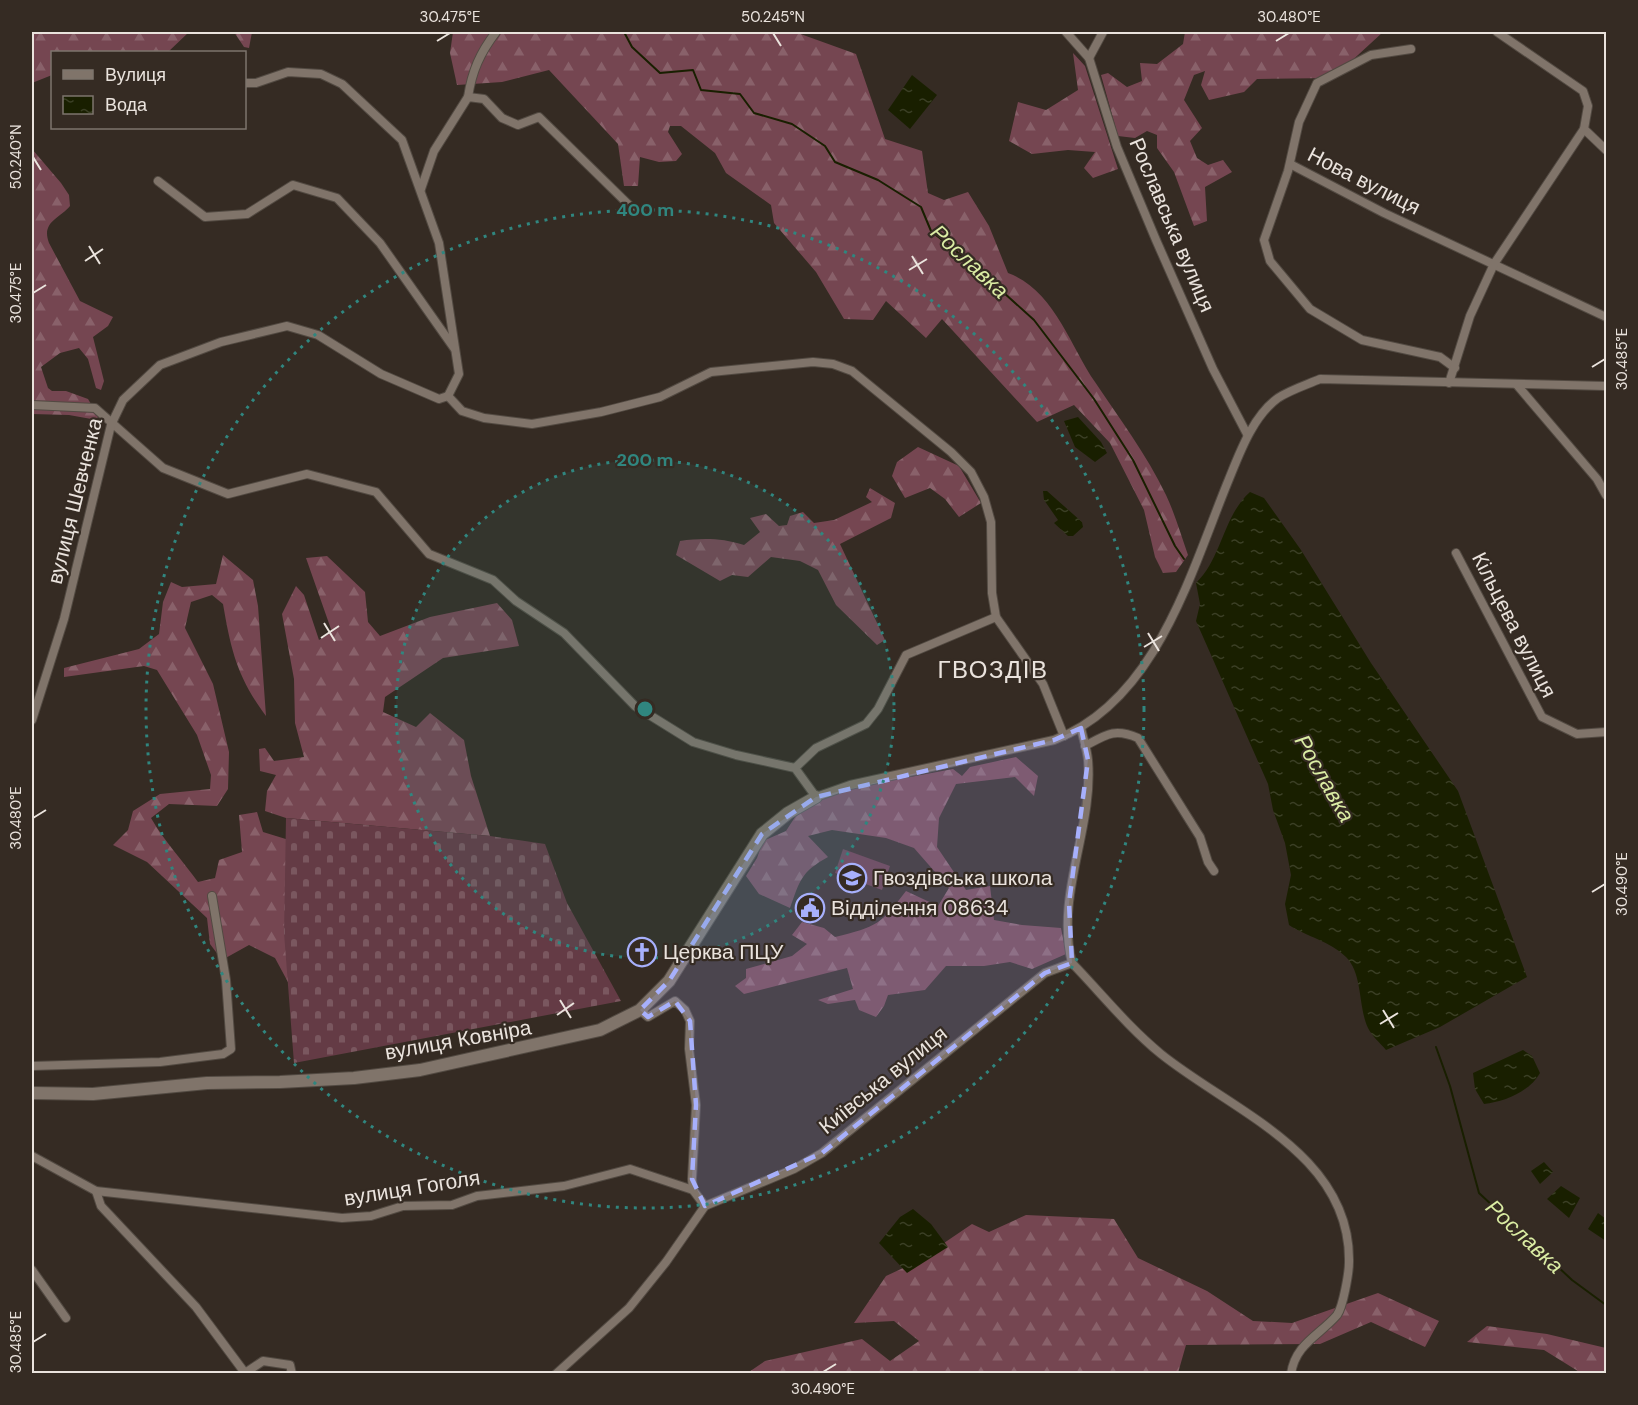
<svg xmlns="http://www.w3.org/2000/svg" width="1638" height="1405" font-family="'DM Sans',sans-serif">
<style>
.forest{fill:url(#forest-firs)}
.cemetery{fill:url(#cemetery-stones)}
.pitch{fill:#643b45}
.water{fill:url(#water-ripples)}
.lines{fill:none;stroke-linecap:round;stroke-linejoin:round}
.stream{stroke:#191f00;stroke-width:2}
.street-casing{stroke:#524a42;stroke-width:10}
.secondary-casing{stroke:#524a42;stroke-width:14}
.street{stroke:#80746a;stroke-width:8}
.secondary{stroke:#80746a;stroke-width:12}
.marked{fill:#a7b0fc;fill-opacity:0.2;stroke:#a7b0fc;stroke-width:4.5;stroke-dasharray:12 8;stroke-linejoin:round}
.ticks{fill:none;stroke:#eae3dd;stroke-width:2}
.ring{fill:none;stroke:#30867f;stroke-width:3;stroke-dasharray:3 6}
.labels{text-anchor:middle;stroke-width:4.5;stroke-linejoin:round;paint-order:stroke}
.street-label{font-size:21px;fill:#eae3dd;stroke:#352b23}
.poi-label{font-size:21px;fill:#eae3dd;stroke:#352b23;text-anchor:start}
.water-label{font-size:22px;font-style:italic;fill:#dbeda4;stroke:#352b23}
.quarter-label{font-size:24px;letter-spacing:1.5px;fill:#eae3dd;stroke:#352b23}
.centre{fill:#30867f;stroke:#352b23;stroke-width:3}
.ring-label{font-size:18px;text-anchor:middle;font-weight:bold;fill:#30867f;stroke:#352b23;stroke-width:4.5;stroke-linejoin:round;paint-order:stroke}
.neatline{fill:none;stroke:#eae3dd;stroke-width:2}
.ticks-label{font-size:15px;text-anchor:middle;fill:#eae3dd}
</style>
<defs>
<pattern id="forest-firs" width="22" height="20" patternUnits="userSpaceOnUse" patternTransform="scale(1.5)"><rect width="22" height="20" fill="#754651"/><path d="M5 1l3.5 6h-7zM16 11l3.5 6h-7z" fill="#89616a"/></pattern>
<pattern id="cemetery-stones" width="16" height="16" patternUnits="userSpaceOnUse" patternTransform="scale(1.5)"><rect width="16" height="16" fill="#643b45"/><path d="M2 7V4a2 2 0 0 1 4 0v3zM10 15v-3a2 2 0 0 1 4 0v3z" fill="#7a575f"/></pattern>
<pattern id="water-ripples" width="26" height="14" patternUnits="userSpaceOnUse" patternTransform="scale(1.5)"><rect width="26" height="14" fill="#191f00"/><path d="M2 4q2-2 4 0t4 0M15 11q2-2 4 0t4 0" fill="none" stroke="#3b3f25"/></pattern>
</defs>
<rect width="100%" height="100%" fill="#352b23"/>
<g class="forest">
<polygon points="32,32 189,32 168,52 52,52 52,75 32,83"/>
<polygon points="234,32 252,32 249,48 244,47"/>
<path d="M 453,32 L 795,32 L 856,54 L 885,139 L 922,151 L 928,193 L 944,200 L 968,192 L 989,226 L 1008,273 C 1053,289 1070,345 1095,382 C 1119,418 1147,455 1166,495 C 1175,514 1181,535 1188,555 L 1176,572 L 1163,573 L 1155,557 L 1144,510 L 1110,443 L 1074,405 L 1037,422 L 942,319 L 926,338 L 886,301 L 873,320 L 844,319 L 816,272 L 774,223 L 771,205 L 726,173 L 715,153 L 681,126 L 670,126 L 668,132 L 682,154 L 676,161 L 659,162 L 640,157 L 638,186 L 624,186 L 618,144 L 549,70 L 502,82 L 457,85 L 450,53 Z"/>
<polygon points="1185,32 1383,32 1333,78 1257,79 1244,92 1209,100 1201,85 1205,71 1194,75 1184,100 1202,128 1190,141 1197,158 1208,165 1223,160 1232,172 1205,187 1207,221 1194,226 1174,172 1157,148 1157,135 1147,131 1135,138 1118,136 1101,75 1108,73 1127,87 1142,81 1140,63 1157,64 1183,44"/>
<polygon points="1073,53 1085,66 1118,169 1093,178 1084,168 1095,152 1068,150 1032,154 1009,141 1018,102 1046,110 1078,90"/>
<path d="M 32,149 L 61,183 L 69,195 L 70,206 C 59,219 41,222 49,243 L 80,301 L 113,317 L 108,326 L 93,337 L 104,381 L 101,390 L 96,388 L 88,359 L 79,348 L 60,353 L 41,367 L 48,388 L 52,391 L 66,391 L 88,399 L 98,416 L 97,420 L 69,415 L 32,414 Z"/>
<polygon points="918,447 959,466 981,503 959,517 945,499 930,488 905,498 892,476 897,462"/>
<path d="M 870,488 L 895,503 L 891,518 L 840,544 L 885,640 L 877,645 L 836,605 L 818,570 L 800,561 L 771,557 L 748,577 L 732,575 L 720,581 L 676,555 L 680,541 C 703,538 721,538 744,545 L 760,532 L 750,518 L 766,514 L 779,526 L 787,525 L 790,516 L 803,512 L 814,523 L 834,520 L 872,502 L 866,497 Z"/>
<path d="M 223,555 L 253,580 L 258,606 L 266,716 C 237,677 231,650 223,604 L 212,595 L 191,602 L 185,628 L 213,684 L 229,752 L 228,789 L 217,806 L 169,804 L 151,818 C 164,841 183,861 198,882 L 215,878 L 219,860 L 242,852 L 239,815 L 257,812 L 263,832 L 302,844 L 303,1010 L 275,958 L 249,945 L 222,960 L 210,944 L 207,918 L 147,862 L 113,845 L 128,830 L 133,811 L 160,794 L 210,789 L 211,775 L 197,735 L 157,670 L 144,666 L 64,677 L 64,668 L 139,649 L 159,634 L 163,602 L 171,582 L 182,587 L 216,584 Z"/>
<polygon points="327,556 365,592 368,622 380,636 430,617 497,603 512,620 519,646 443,658 385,697 383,712 416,727 430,713 464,740 471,776 490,836 286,818 265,811 267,791 276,775 260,771 259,749 265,748 274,761 304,757 295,723 294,679 282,614 296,586 304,595 319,640 332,632 306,558"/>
<path d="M 1016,757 L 1038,776 L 1034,796 L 1015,777 L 956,784 L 939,818 L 937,847 L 966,890 L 990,886 L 994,920 L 1022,925 L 1061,928 L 1066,954 L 1032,969 L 1010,962 L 984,966 L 946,966 L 925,990 L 888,995 L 884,1006 L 876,1017 L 859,1010 L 855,1000 L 828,1004 L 818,1000 L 853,989 L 847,968 L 744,994 L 735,986 L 746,978 L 746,969 L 792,956 L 807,944 L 792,935 L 802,922 L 824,928 L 835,937 C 877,927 881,924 906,891 L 938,906 L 949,888 L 914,848 L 886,838 L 832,830 L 808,836 L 828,857 C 801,872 800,880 790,908 L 759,894 L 746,876 L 757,858 L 763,841 L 786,831 L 797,814 L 821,799 L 852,788 L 953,769 L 962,776 L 970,767 Z"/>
<polygon points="1026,1215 1114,1219 1138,1258 1207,1291 1253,1321 1292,1323 1378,1293 1439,1321 1425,1347 1371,1322 1320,1344 1186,1345 1178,1373 746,1374 765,1361 862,1339 890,1361 919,1341 894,1321 854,1323 886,1276 916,1262 972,1224 989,1232"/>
<polygon points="1487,1326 1547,1334 1606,1348 1606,1373 1581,1373 1544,1350 1467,1342"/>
</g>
<polygon class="cemetery" points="286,818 490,836 545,844 567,903 621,1001 294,1063 284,933"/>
<polygon class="pitch" points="843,849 890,866 882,890 835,873"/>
<g class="water">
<polygon points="912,75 937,95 910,129 888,110"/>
<polygon points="1078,417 1101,442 1107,453 1095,462 1075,447 1064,421"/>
<polygon points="1043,491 1047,491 1082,522 1083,527 1073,536 1068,536 1054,523 1058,520 1044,500"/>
<path d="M 1250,492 L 1264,498 L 1301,550 L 1371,663 L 1458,791 L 1527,977 L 1440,1027 L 1386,1050 C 1380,1043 1372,1036 1368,1028 C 1358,1007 1363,974 1346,957 C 1330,941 1307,937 1289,925 L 1285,904 L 1291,875 L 1285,843 L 1273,810 L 1268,784 L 1196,621 L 1200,604 L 1196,583 C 1222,558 1223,516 1250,492 Z"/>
<path d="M 1523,1050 L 1532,1056 L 1540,1073 C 1530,1091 1505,1102 1484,1104 L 1475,1089 L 1473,1073 Z"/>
<polygon points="1544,1162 1553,1172 1540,1184 1531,1171"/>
<polygon points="1561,1186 1580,1198 1569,1218 1547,1199"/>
<polygon points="913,1209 931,1224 948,1247 907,1273 879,1243 900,1217"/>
<polygon points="1598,1213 1606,1219 1606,1241 1588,1229"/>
</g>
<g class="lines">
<g class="stream">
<polyline points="624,32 632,47 660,73 693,70 701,90 740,94 754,113 792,124 825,146 835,162 878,180 921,207 931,231 972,264 1034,320 1094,399 1133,460 1175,546 1184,559"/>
<polyline points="1436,1047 1450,1086 1479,1193 1572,1280 1606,1305"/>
</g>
<g class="street-casing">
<g id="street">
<polyline points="1066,32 1089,58 1117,147 1156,240 1213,369 1247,434"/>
<polyline points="1497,32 1583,91 1588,106 1584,129 1606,150"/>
<polyline points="1411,49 1371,55 1317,83 1299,122 1288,171 1264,240 1270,261 1310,309 1362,340 1440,357 1455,368"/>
<polyline points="1089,58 1103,32"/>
<polyline points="244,83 256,83 288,72 321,74 342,84 402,140 439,243 459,374 448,396"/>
<path d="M 468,97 C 472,71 480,53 496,32"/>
<polyline points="1290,164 1384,213 1606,317"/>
<polyline points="158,181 205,217 247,214 293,185 337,198 380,243 454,348"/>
<polyline points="421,189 434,151 468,97 484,99 502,118 518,125 539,117 631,207"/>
<polyline points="1449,383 1470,316 1494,264 1584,129"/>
<polyline points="1517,385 1597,479 1606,495"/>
<path d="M 32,405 L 95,408 L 163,468 L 228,494 L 307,474 L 376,492 L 429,554 L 493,580 L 516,601 L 564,633 L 635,706 L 693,742 L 736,755 L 795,768 L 816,797 L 850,785 L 1054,740 C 1157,701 1191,571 1229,479 C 1240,452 1253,416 1278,398 C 1290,390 1306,385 1320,379 L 1606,386"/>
<polyline points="1456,553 1542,717 1577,734 1606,732"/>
<polyline points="32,720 64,619 111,425 123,400 160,365 221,342 287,326 318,335 381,374 439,399 448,396 462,411 484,418 532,424 601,412 660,397 711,372 813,362 833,364 852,371 951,452 971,472 984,497 991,522 992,593 996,617 1043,684 1064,736"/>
<path d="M 1081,728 C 1083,738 1087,749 1088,760 C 1094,828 1055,894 1072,963 C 1101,993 1128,1027 1161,1054 C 1232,1111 1351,1154 1349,1262 C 1349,1273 1343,1307 1337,1315 C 1320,1335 1295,1344 1291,1374"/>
<path d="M 1085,746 C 1107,734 1115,728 1138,738 L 1200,837 L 1208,862 L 1214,871"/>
<polyline points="795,768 816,748 866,724 878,709 906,655 996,617"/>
<polyline points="640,1010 648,1017 675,1001 685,1010 690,1021 689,1049 696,1105 692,1179 693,1190 705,1206"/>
<polyline points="32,1066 160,1062 223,1054 231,1049 226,980 212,896"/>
<polyline points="32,1156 96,1191 342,1218 371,1216 403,1206 452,1205 477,1196 564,1186 630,1169 693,1190"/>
<polyline points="96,1191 101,1206 196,1307 245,1373"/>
<polyline points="32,1270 66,1318"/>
<polyline points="245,1373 263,1361 290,1365 292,1374"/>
<polyline points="556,1374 629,1308 666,1262 705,1206 794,1169 822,1153 1045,973 1072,963"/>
</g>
</g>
<g class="secondary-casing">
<polyline id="secondary" points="32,1093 93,1094 207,1083 280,1082 354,1078 420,1070 600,1030 640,1010 669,981 762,834 788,813 816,797"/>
</g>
<use href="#street" class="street"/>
<use href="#secondary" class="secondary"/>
</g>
<path class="marked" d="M 1081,728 L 1088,760 L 1069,903 L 1072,963 L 1045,973 L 822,1153 L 705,1206 L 692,1179 L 696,1105 L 690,1021 L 675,1001 L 648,1017 L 640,1010 L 669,981 L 762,834 L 816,797 L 1054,740 Z"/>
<path class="ticks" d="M 773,33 L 781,46M 437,41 L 450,33M 1276,41 L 1289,33M 33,157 L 41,170M 89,246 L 100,264M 912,256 L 923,274M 85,261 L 103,249M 909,270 L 927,259M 33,293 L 46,285M 1592,367 L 1605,359M 324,623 L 335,641M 1148,633 L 1159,651M 321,638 L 339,626M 1144,647 L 1162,636M 33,818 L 46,810M 1592,892 L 1605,884M 560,1000 L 571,1018M 1383,1010 L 1394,1028M 557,1015 L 574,1003M 1380,1024 L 1398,1013M 33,1342 L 46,1334M 823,1372 L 836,1364"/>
<circle cx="645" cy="709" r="249" fill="#30867f" fill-opacity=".12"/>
<g class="ring">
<circle cx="645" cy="709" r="249"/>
<circle cx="645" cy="709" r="499"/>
</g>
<defs>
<g id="school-ring" transform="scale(1.5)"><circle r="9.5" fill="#352b23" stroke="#a7b0fc" stroke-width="1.5"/><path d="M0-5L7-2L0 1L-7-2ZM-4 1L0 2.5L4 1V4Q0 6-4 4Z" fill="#a7b0fc"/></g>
<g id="civic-ring" transform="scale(1.5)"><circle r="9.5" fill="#352b23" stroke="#a7b0fc" stroke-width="1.5"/><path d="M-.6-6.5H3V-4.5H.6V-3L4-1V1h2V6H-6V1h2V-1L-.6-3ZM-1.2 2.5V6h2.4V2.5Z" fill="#a7b0fc"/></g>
<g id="church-ring" transform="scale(1.5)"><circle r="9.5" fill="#352b23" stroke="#a7b0fc" stroke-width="1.5"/><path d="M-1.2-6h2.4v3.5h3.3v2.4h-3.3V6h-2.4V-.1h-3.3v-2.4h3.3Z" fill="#a7b0fc"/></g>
</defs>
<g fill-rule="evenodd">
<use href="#school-ring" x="852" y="878"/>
<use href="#civic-ring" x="810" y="908"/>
<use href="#church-ring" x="642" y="952"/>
</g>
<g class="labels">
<g class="street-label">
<text transform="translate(1364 181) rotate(27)" y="7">Нова вулиця</text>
<text transform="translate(1172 225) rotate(67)" y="7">Рославська вулиця</text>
<text transform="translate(75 501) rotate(-76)" y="7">вулиця Шевченка</text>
<text transform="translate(1514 625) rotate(63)" y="7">Кільцева вулиця</text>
<text transform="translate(458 1040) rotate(-10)" y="7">вулиця Ковніра</text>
<text transform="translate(883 1080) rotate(-39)" y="7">Київська вулиця</text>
<text transform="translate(412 1188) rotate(-9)" y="7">вулиця Гоголя</text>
</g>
<g class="poi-label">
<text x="873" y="885">Гвоздівська школа</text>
<text x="831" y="915">Відділення 08634</text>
<text x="663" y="959">Церква ПЦУ</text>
</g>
<g class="water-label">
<text transform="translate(970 261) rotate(43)" y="8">Рославка</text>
<text transform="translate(1325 778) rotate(60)" y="8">Рославка</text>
<text transform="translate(1525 1236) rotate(43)" y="8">Рославка</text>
</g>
<g class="quarter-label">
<text x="993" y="678">ГВОЗДІВ</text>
</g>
</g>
<circle cx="645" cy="709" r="9" class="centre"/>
<g class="ring-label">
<text x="645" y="216">400 m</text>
<text x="645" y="466">200 m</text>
</g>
<rect width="1638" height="1405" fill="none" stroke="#352b23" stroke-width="66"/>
<rect x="51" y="51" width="195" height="78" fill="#352b23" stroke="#7d756d" stroke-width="1.5"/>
<rect x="63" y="70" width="30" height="9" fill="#80746a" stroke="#7d756d" stroke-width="1.5"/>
<text x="105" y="81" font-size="18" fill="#eae3dd">Вулиця</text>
<rect x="63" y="96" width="30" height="18" fill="url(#water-ripples)" stroke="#7d756d" stroke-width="1.5"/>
<text x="105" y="111" font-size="18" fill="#eae3dd">Вода</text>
<rect x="33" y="33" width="1572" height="1339" class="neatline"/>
<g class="ticks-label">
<text x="450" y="22">30.475°E</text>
<text x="773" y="22">50.245°N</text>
<text x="1289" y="22">30.480°E</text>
<text transform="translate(16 157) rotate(-90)" y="5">50.240°N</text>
<text transform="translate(16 293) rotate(-90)" y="5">30.475°E</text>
<text transform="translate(1622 359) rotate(-90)" y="5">30.485°E</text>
<text transform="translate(16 818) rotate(-90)" y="5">30.480°E</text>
<text transform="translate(1622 884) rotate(-90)" y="5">30.490°E</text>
<text transform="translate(16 1342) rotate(-90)" y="5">30.485°E</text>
<text x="823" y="1394">30.490°E</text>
</g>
</svg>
